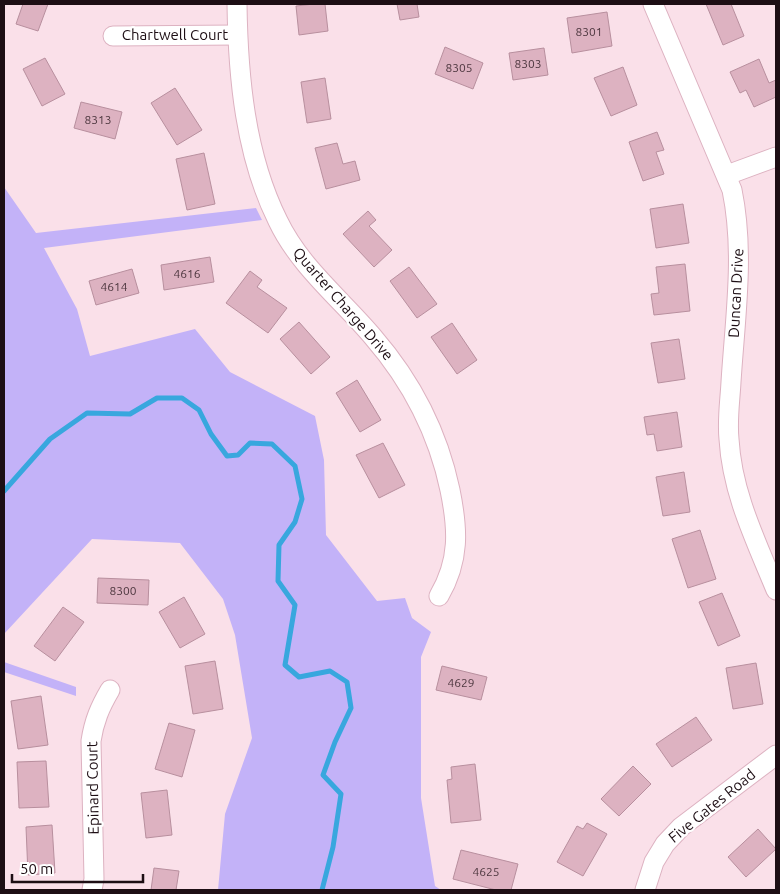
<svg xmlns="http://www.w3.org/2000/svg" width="780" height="894" font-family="Ubuntu,sans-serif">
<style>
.green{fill:#c3b2f8}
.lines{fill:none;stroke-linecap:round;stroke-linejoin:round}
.stream{stroke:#38a7de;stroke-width:5}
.building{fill:#ddb2c1;stroke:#b88f9e}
.minor-casing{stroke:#ddb2c1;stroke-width:21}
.minor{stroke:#fff;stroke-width:19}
.labels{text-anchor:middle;stroke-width:4.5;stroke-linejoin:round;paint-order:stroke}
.number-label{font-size:12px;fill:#4d373f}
.street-label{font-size:15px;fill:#1d0e14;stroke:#fff}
</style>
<rect width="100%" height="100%" fill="#fae0e9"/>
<g class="green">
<polygon points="4,187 36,233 256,208 262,220 44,248 77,309 90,356 195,329 230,372 315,416 324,460 326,535 377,601 405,598 412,618 431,632 421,657 421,798 435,886 441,890 218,890 225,814 252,738 235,635 223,599 180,543 92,539 4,634"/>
<polygon points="4,662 76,687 76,696 4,672"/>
</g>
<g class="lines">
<polyline class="stream" points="4,491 50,439 87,413 130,414 157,398 182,398 199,410 211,434 227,456 238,455 250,443 272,444 295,466 302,499 295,522 279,545 278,581 295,605 285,665 299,677 330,671 347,682 351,708 335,742 323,775 341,794 333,847 322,890"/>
</g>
<g class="building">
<polygon points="23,4 48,4 38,31 16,24"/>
<polygon points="314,4 325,4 328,31 299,35 296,6"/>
<polygon points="397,4 417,4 419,17 400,20"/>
<polygon points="706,4 731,4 744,36 723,45"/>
<polygon points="607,12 612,46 572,53 567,18"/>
<polygon points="445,47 483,63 473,89 435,74"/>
<polygon points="544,48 548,75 513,80 509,53"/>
<polygon points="45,58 65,94 42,106 23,69"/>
<polygon points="759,59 769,83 776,80 776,97 754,107 746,90 740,93 730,72"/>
<polygon points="623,67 637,105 611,116 594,78"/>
<polygon points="325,78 331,119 307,123 301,82"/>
<polygon points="175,88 202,130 177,145 151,103"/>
<polygon points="81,102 122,112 115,139 74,128"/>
<polygon points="657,132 664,150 656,152 664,174 643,181 629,142"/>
<polygon points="337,143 343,164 355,161 360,180 326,189 315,148"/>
<polygon points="204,153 215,204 187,210 176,159"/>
<polygon points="683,204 689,243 656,248 650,209"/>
<polygon points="368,211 376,220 369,226 392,250 374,267 343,234"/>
<polygon points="210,257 214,282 164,290 161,265"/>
<polygon points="685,264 690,311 654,315 651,294 659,293 656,267"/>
<polygon points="409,267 437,304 417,318 390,281"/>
<polygon points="132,269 139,293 96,305 89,281"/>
<polygon points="250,271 262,280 257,287 287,308 268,333 226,303"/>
<polygon points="299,322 330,357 311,374 280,339"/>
<polygon points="452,323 477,360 457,374 431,337"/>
<polygon points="679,339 685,379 658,383 651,343"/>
<polygon points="357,380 381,420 360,432 336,393"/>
<polygon points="677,412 682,447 657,451 654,434 647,435 644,417"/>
<polygon points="383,443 405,485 379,498 356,455"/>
<polygon points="684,472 690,512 663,516 656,477"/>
<polygon points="700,530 716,579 688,588 672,539"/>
<polygon points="98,578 149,580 148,605 97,603"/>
<polygon points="722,593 740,636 718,646 699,602"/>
<polygon points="184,597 205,634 180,648 159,612"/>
<polygon points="63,607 84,622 55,661 34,646"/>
<polygon points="215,661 223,709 193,714 185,666"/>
<polygon points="756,663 763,704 733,709 726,668"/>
<polygon points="442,666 487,677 481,700 436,690"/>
<polygon points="41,696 48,745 18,749 11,701"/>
<polygon points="696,717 712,740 672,767 656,744"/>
<polygon points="169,723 195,730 182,777 155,769"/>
<polygon points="46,761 49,807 19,808 17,762"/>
<polygon points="475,764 481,820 451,823 447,780 452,779 451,767"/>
<polygon points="633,766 651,784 619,816 601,799"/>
<polygon points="167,790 172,835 146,838 141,793"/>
<polygon points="587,823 607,834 583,876 557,862 577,826 583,829"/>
<polygon points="52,825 55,873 28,875 26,827"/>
<polygon points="758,829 776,849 746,877 728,857"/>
<polygon points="461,850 518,864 511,890 496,890 453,879"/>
<polygon points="154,868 179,871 176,890 151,890"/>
</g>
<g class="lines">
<g class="minor-casing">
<g id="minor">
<path d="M 237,4 C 238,76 245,155 278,221 C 300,267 341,299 373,337 C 412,382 438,433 450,490 C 458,529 460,560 439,596"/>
<path d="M 653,4 L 732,190 C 745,253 735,318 731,382 C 730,401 727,420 729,439 C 732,493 756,541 776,590"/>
<polyline points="113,36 237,35"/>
<polyline points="727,175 776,157"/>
<path d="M 92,890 L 94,879 L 91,741 C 94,721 100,707 110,690"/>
<polyline points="645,890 654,862 665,844 681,827 776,755"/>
</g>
</g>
<use href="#minor" class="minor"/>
</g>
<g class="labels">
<g class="number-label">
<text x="589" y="36">8301</text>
<text x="528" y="68">8303</text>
<text x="459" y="72">8305</text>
<text x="98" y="124">8313</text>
<text x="187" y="278">4616</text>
<text x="114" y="291">4614</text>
<text x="123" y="595">8300</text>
<text x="461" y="687">4629</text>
<text x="486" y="876">4625</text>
</g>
<g class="street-label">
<text x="175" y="40">Chartwell Court</text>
<text transform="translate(736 293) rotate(-87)" y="5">Duncan Drive</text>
<text transform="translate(343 304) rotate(49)" y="5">Quarter Charge Drive</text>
<text transform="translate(93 788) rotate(-91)" y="5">Epinard Court</text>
<text transform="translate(712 806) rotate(-39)" y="5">Five Gates Road</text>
</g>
</g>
<rect width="780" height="894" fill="none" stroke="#1d0e14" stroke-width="10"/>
<path d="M12 874v8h131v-8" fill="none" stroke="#1d0e14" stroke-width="2.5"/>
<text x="20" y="874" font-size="15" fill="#1d0e14" stroke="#ffffff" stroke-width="4" paint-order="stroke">50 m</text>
</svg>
